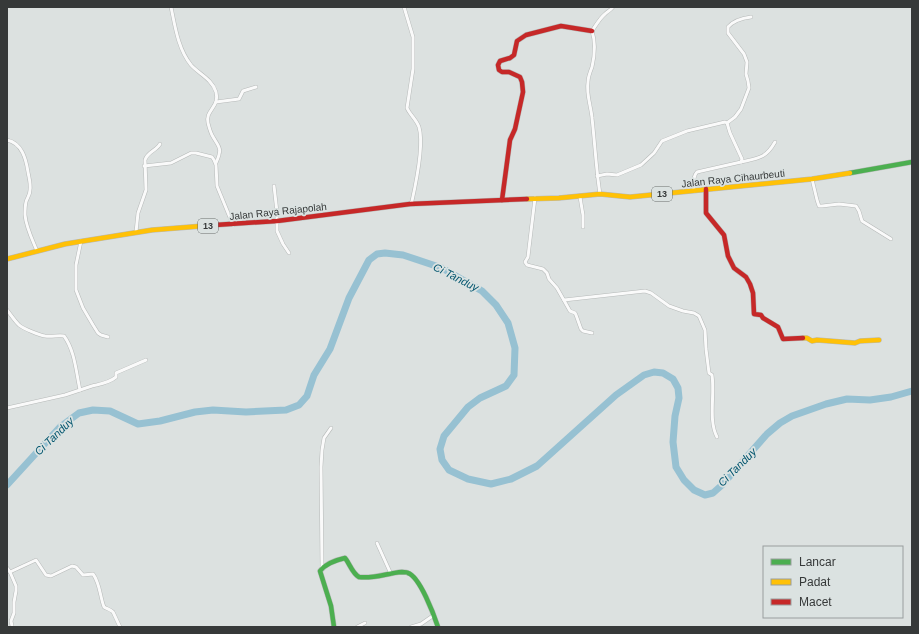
<svg xmlns="http://www.w3.org/2000/svg" width="919" height="634" font-family="Arial,sans-serif">
<style>
.lines{fill:none;stroke-linecap:round;stroke-linejoin:round}
.river{stroke:#97c1d2;stroke-width:7}
.street-casing{stroke:#b6b9b8;stroke-width:4}
.fast-casing{stroke:#b6b9b8;stroke-width:5.5}
.slow-casing{stroke:#b6b9b8;stroke-width:5.5}
.jam-casing{stroke:#b6b9b8;stroke-width:5.5}
.street{stroke:#fafafa;stroke-width:3}
.fast{stroke:#4caf50;stroke-width:4.5}
.slow{stroke:#ffc107;stroke-width:4.5}
.jam{stroke:#c62828;stroke-width:4.5}
.labels{text-anchor:middle;stroke-width:3.5;stroke-linejoin:round;paint-order:stroke}
.shield{fill:#dbe2e1;stroke:#686c6b;stroke-width:1}
.shield-label{font-size:9px;font-weight:bold;fill:#363939}
.street-label{font-size:10px;fill:#363939;stroke:#dbe2e1}
.water-label{font-size:11px;font-style:italic;fill:#04566f;stroke:#dbe2e1}
</style>
<rect width="100%" height="100%" fill="#dce1e0"/>
<g class="lines">
<polyline class="river" points="7,485 60,427 79,413 93,410 110,411 138,424 160,421 195,412 213,410 246,412 286,410 299,405 307,396 314,375 330,349 349,298 369,260 377,254 385,253 403,255 442,268 482,291 496,305 508,323 515,348 514,375 506,386 480,398 468,407 444,436 440,449 442,460 449,470 468,479 491,484 511,479 537,466 616,395 644,375 654,372 663,373 673,379 678,388 679,398 675,416 673,442 676,467 684,480 694,490 705,495 713,493 722,485 767,434 780,423 792,416 826,404 847,399 870,400 891,397 912,391"/>
<g class="street-casing">
<g id="street">
<path d="M 171,7 C 175,26 178,49 191,65 C 199,74 212,79 216,92 C 220,107 205,110 208,123 C 209,127 210,131 212,135 C 219,148 223,147 216,163"/>
<path d="M 404,7 L 413,37 L 413,69 L 407,108 C 410,115 416,119 419,127 C 424,144 416,183 412,201 L 410,204"/>
<polyline points="216,102 239,99 243,91 256,87"/>
<path d="M 727,123 L 735,117 L 741,109 L 749,88 L 748,81 L 746,74 L 747,62 L 744,54 L 728,33 L 728,27 C 734,20 743,18 751,17"/>
<path d="M 7,140 C 22,143 26,159 28,172 C 29,178 31,184 30,190 C 30,195 27,198 26,202 C 25,206 25,211 25,215 C 26,227 32,239 37,251"/>
<path d="M 741,162 C 759,158 766,158 775,142"/>
<polyline points="144,166 171,163 191,153 196,153 212,157 214,160 216,165 217,186 233,225"/>
<path d="M 597,176 L 607,174 L 617,175 L 641,165 L 654,153 L 662,141 L 687,131 L 725,122 L 727,123 L 730,133 L 742,159 L 741,162 L 697,172 C 692,177 694,185 694,191"/>
<polyline points="812,179 817,200 819,206 822,206 839,204 856,206 859,211 862,221 891,239"/>
<polyline points="274,186 277,212 277,231 283,244 289,253"/>
<path d="M 600,194 C 596,169 595,144 592,118 C 591,106 586,94 588,82 C 588,77 590,72 592,67 C 595,54 596,43 592,31 C 596,25 600,18 605,14 C 608,11 611,10 613,7"/>
<polyline points="580,197 583,215 583,227"/>
<polyline points="535,198 529,248 528,257 525,262 527,265 543,269 547,273 549,279 557,288 570,311 575,313 576,315 581,329 583,331 592,333"/>
<path d="M 136,232 L 138,213 L 146,190 L 145,160 C 147,152 156,151 160,144"/>
<polyline points="81,241 76,265 76,290 83,308 93,325 98,333 101,335 108,337"/>
<path d="M 564,300 L 645,291 L 651,293 L 669,306 L 683,311 L 694,313 L 699,316 L 705,330 L 706,349 L 709,373 L 712,375 C 715,395 708,420 717,437"/>
<path d="M 7,310 C 11,315 14,320 19,325 C 24,329 39,335 45,336 C 52,337 58,335 64,336 C 75,351 76,372 80,390"/>
<path d="M 7,408 L 65,395 C 74,392 83,389 92,386 C 100,384 109,383 116,377 L 116,373 L 146,360"/>
<polyline points="377,543 391,574"/>
<polyline points="322,567 321,467 322,450 324,438 331,428"/>
<path d="M 7,568 L 10,572 L 36,560 L 46,575 L 51,576 L 72,566 L 76,567 L 83,575 L 93,574 C 100,583 100,597 104,607 C 107,609 110,609 113,612 L 120,627"/>
<polyline points="10,572 16,586 16,591 14,602 14,613 11,621 12,626"/>
<polyline points="357,627 365,623"/>
<polyline points="411,627 421,624 434,615"/>
</g>
</g>
<g class="fast-casing">
<g id="fast">
<polyline points="850,173 912,162"/>
<path d="M 334,627 L 331,606 L 320,571 C 326,563 336,560 345,558 C 350,564 352,573 359,577 C 374,579 387,573 402,572 C 404,572 407,572 408,573 C 420,577 434,615 438,627"/>
</g>
</g>
<g class="slow-casing">
<g id="slow">
<polyline points="527,199 559,198 600,194 630,197 812,179 850,173"/>
<polyline points="7,259 65,244 152,230 215,225"/>
<polyline points="803,338 807,338 812,341 817,340 855,343 860,341 879,340"/>
</g>
</g>
<g class="jam-casing">
<g id="jam">
<polyline points="706,189 706,213 724,235 728,256 734,268 746,277 750,284 753,293 754,314 761,315 763,318 778,327 783,339 803,338"/>
<polyline points="502,200 510,140 515,129 523,92 522,82 520,77 509,72 502,72 499,70 498,65 500,61 510,58 514,55 517,41 526,35 561,26 592,31"/>
<polyline points="215,225 277,221 410,204 527,199"/>
</g>
</g>
<use href="#street" class="street"/>
<use href="#fast" class="fast"/>
<use href="#slow" class="slow"/>
<use href="#jam" class="jam"/>
</g>
<g class="labels">
<g class="shield">
<rect x="652" y="187" width="20" height="14" rx="3"/>
<rect x="198" y="219" width="20" height="14" rx="3"/>
</g>
<g class="shield-label">
<text x="662" y="197">13</text>
<text x="208" y="229">13</text>
</g>
<g class="street-label">
<text transform="translate(733 178) rotate(-6)" y="4">Jalan Raya Cihaurbeuti</text>
<text transform="translate(278 211) rotate(-6)" y="4">Jalan Raya Rajapolah</text>
</g>
<g class="water-label">
<text transform="translate(456 277) rotate(27)" y="4">Ci Tanduy</text>
<text transform="translate(54 436) rotate(-44)" y="4">Ci Tanduy</text>
<text transform="translate(737 467) rotate(-45)" y="4">Ci Tanduy</text>
</g>
</g>
<rect width="919" height="634" fill="none" stroke="#363939" stroke-width="16"/>
<rect x="763" y="546" width="140" height="72" fill="#dbe2e1" stroke="#999e9e"/>
<rect x="771" y="559" width="20" height="6" fill="#4caf50" stroke="#999e9e"/>
<text x="799" y="566" font-size="12" fill="#363939">Lancar</text>
<rect x="771" y="579" width="20" height="6" fill="#ffc107" stroke="#999e9e"/>
<text x="799" y="586" font-size="12" fill="#363939">Padat</text>
<rect x="771" y="599" width="20" height="6" fill="#c62828" stroke="#999e9e"/>
<text x="799" y="606" font-size="12" fill="#363939">Macet</text>
</svg>
